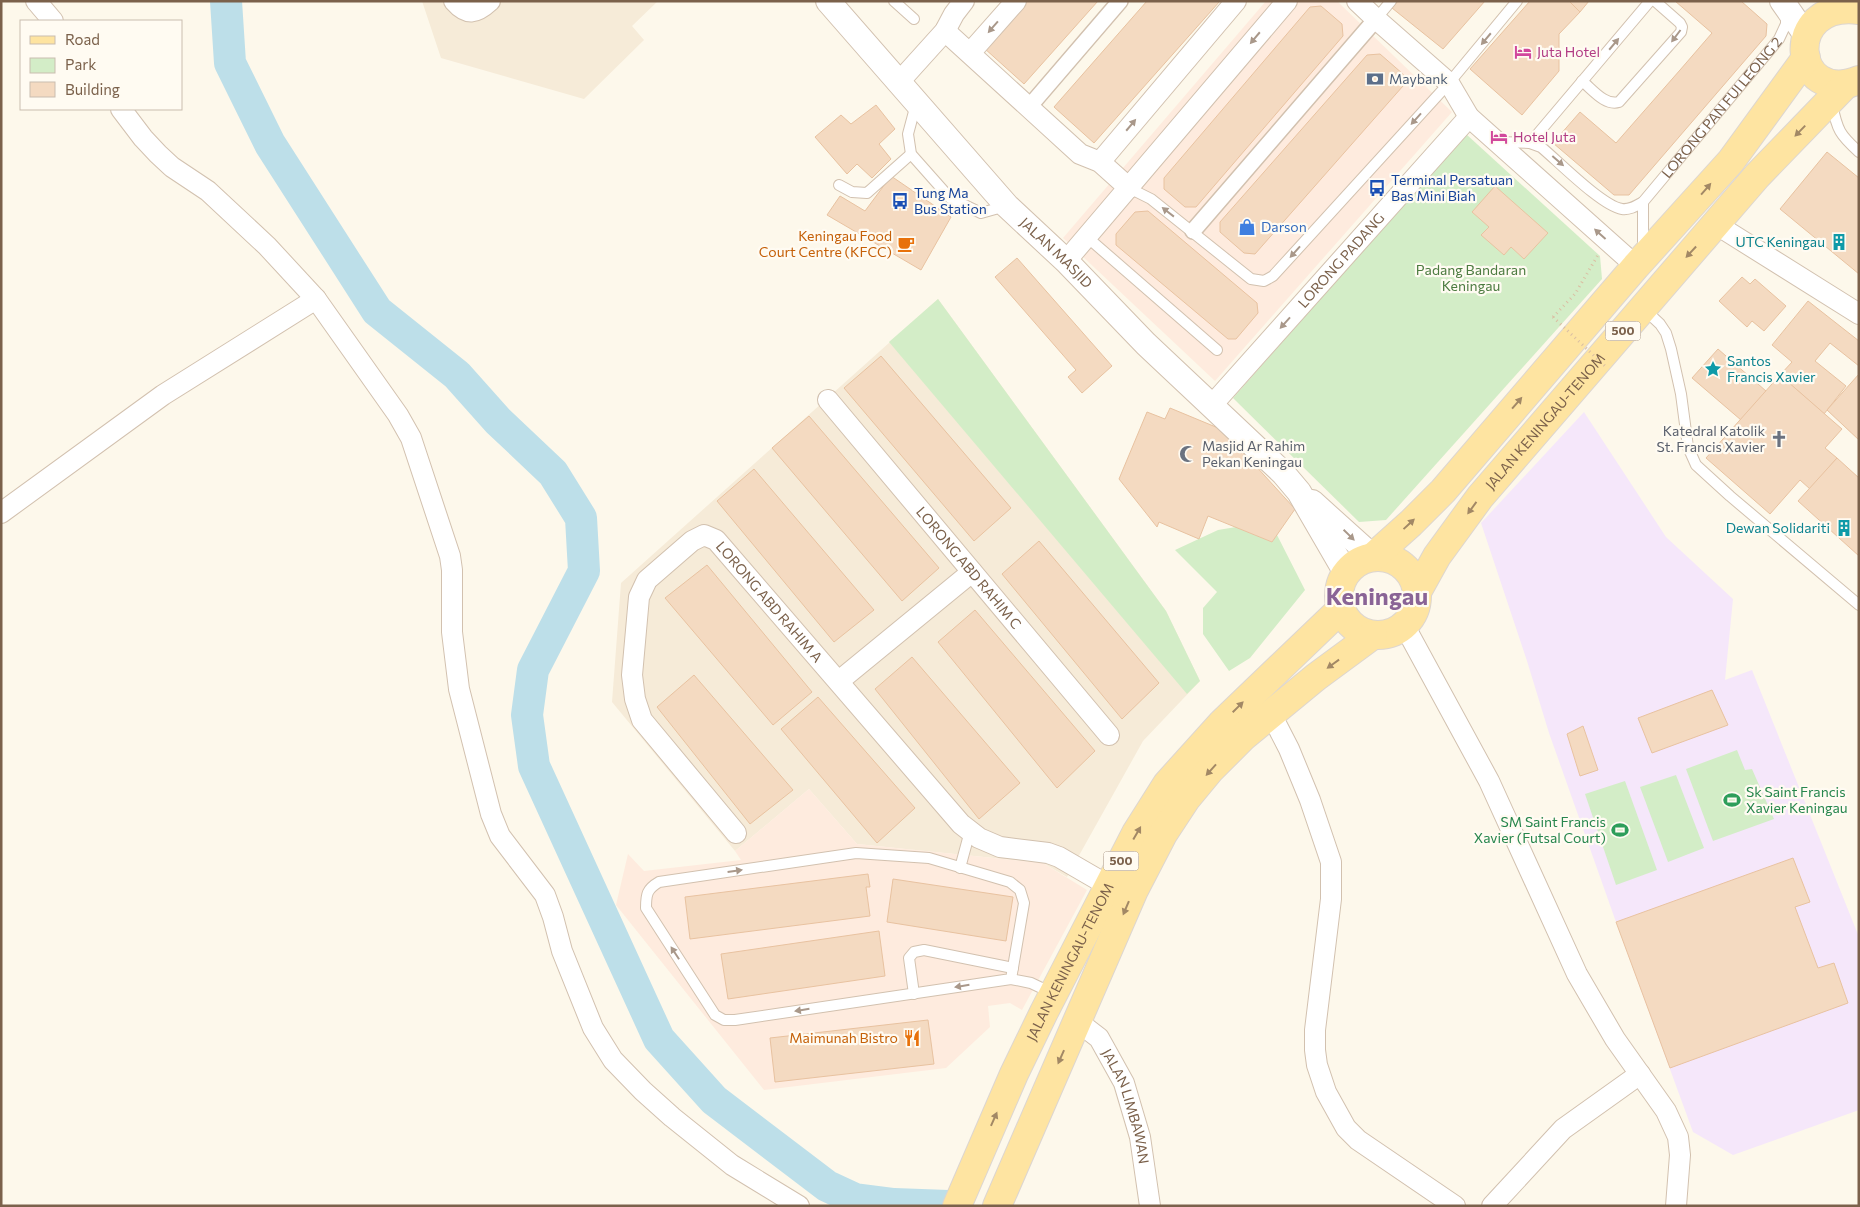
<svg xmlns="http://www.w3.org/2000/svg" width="1860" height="1207" font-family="Commissioner,sans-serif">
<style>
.residential{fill:#f6ebd8}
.commercial{fill:#feebde}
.education{fill:#f5e7fa}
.green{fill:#d3edc7}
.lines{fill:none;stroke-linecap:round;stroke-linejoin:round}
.river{stroke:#bddfe9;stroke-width:32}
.building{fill:#f4dac1;stroke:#e8c2a0}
.service-casing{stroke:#d2c1af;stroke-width:12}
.pedestrian-casing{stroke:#d2c1af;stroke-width:18}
.minor-casing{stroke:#d2c1af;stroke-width:22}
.tertiary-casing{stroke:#d2c1af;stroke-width:26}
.primary-casing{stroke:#ddd6d0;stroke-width:30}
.path{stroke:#dabea3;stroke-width:3;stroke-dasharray:1 4;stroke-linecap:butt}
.service{stroke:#fff;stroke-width:10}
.pedestrian{stroke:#fff;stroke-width:15}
.minor{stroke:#fff;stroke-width:20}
.tertiary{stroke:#fff;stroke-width:24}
.primary{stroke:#fee4a1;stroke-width:28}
.path-bridge{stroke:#dabea3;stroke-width:3;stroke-dasharray:1 4;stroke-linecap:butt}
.oneway{fill:#a9988a}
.oneway2{fill:#a28865}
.labels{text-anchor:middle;stroke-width:4.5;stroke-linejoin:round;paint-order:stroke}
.shield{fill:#fffbf2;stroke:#a38f7d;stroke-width:1}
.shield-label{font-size:12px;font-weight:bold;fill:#7b614b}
.hotel-label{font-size:14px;fill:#b23c85;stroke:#fffbf2;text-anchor:start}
.service-label{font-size:14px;fill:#4e5e75;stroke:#fffbf2;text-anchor:start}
.street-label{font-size:14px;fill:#7b614b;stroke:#fffbf2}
.transit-label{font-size:14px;fill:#164399;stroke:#fffbf2;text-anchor:start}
.shop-label{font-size:14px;fill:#366cbe;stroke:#fffbf2;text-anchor:start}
.food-label{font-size:14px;fill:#c56008;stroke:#fffbf2;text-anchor:end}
.culture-label{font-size:14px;fill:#0d838f;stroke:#fffbf2;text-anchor:end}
.park-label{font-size:14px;fill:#4c7b40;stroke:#fffbf2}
.worship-label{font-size:14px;fill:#5b616d;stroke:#fffbf2;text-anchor:end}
.leisure-label{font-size:14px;fill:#27864d;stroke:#fffbf2;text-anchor:start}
.town-label{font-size:24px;font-weight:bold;fill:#8a6496;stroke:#fffbf2}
</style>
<rect width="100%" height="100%" fill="#fdf8eb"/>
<g class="residential">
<polygon points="422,1 658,1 632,26 644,40 584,99 441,58"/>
<polygon points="938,299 1166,611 1200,681 1143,741 1067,877 1043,863 857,844 809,789 735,851 612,702 621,583"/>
</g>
<g class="commercial">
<polygon points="1266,1 1337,1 1452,112 1215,381 1063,238"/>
<polygon points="809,789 857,844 1043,863 1087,890 1022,1010 1010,1003 988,1006 990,1027 946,1068 764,1090 616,905 628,854 644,871 741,860 735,851"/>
</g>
<polygon class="education" points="1584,412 1666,537 1733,599 1725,680 1752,670 1859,937 1859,1110 1733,1155 1693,1132 1616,922 1549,733 1527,661 1481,523"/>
<g class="green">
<polygon points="1466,134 1600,256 1602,279 1386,520 1359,522 1233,398"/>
<polygon points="938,299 1166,611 1200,681 1187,694 889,342"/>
<polygon points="1236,527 1272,542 1277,535 1305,590 1250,658 1229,671 1203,634 1203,608 1217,592 1175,550 1218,530"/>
<polygon points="1737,750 1745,770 1752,769 1774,819 1713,841 1686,769"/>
<polygon points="1676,775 1704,848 1668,862 1640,787"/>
<polygon points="1625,781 1657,870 1616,885 1585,794"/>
</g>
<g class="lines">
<polyline class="river" points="226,1 230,63 270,144 377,311 457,375 498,421 553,473 581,518 584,571 533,670 527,715 534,766 659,1039 714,1100 827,1186 855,1199 894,1204 948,1206"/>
</g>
<g class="building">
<polygon points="1025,1 1098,1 1024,84 984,48"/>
<polygon points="1147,1 1220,1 1094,143 1054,107"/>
<polygon points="1398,1 1485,1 1443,49 1392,8"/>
<polygon points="1530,1 1569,1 1580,12 1559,34 1559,71 1522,115 1470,69"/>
<polygon points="1569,1 1589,1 1580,12"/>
<polygon points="1675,1 1741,1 1767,24 1766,36 1629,195 1614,195 1553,143 1580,112 1616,143 1680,70 1712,33"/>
<polygon points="1321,6 1342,24 1343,36 1196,207 1185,207 1164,189 1164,178 1310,7"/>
<polygon points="1380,54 1403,74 1403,86 1255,254 1244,253 1220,232 1220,222 1367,55"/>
<polygon points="876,105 895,129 879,144 891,159 872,178 857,164 847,174 815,137 841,115 851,124"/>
<polygon points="1827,152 1859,178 1859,274 1780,209"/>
<polygon points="891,176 951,217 921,270 827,215 840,196 865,211"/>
<polygon points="1495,186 1548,233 1524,259 1511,247 1504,255 1481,235 1489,227 1472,212"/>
<polygon points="1148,211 1257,303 1258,313 1236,339 1228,339 1116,245 1116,234 1135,212"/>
<polygon points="1017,258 1112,366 1082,393 1068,377 1076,370 995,277"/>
<polygon points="1742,277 1750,284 1755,279 1786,306 1764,331 1752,321 1747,327 1719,301"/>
<polygon points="1808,301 1859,341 1859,366 1830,343 1815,361 1846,386 1824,414 1780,375 1792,362 1772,345"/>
<polygon points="1718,349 1766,391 1741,420 1692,378"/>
<polygon points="881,356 1011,508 974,541 844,388"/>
<polygon points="1859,374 1859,440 1827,410"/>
<polygon points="1780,375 1842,429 1825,448 1837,458 1810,489 1800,480 1770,514 1706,458"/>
<polygon points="1170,408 1223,430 1295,509 1272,542 1208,516 1199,539 1159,522 1157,527 1119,479 1147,412 1165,419"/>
<polygon points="809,416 939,568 902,601 772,448"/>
<polygon points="1837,458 1859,478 1859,556 1798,501"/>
<polygon points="754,469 874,610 834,642 717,501"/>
<polygon points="1039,541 1159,683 1122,719 1002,574"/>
<polygon points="707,565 812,692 773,725 665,598"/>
<polygon points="975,610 1095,751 1057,788 938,642"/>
<polygon points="912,657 1020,783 979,819 875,689"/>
<polygon points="694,675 793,790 750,824 657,707"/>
<polygon points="1712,690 1728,725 1652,753 1638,718"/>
<polygon points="818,697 915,808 877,843 781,729"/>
<polygon points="1583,726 1598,770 1580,776 1567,734"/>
<polygon points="1793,858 1810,902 1795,907 1818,968 1834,963 1848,1003 1670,1068 1616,922"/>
<polygon points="868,874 870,887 866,887 870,916 690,939 685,897"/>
<polygon points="893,879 1013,897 1006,941 887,922"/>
<polygon points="879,931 885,976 728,999 721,954"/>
<polygon points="928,1020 934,1064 775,1082 770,1038"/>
</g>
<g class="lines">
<g class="service-casing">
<g id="service">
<polyline points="894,1 914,19"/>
<polyline points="1376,19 1391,1"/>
<path d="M 1582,81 C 1593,90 1605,106 1619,102 L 1681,32 L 1682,27 L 1680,23 L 1655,1"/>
<polyline points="916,104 908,134 911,154 950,198 981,213 1006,206"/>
<path d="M 1832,104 C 1837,130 1840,135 1859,152"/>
<path id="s1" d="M 1499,142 L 1530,143 L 1541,147 C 1558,161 1602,206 1622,209 C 1630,210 1636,206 1643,202 L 1779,39 L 1786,24 L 1786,14"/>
<polyline points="1530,143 1650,1"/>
<polyline points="839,185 852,192 867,193 911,154"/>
<polyline points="1129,188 1151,199 1251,279 1264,281 1273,276 1449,83 1517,1"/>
<polyline points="1087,237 1217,350"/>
<polyline points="1643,251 1643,202"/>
<polyline points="1644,309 1660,324 1666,333 1671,349 1681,394 1688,447 1696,465 1730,496 1859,605"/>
<polyline points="960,868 970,831"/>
<path d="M 1011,979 L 1024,903 L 1020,890 L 1010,882 L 929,858 L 856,853 L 659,882 C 647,889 646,894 646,908 L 715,1015 L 724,1020 L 735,1020 L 1011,979 L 1031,983 L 1052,993"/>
<polyline points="914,994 909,958 914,952 924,950 1013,968"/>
</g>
</g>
<g class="pedestrian-casing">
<g id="pedestrian">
<polyline points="1029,107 1120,1"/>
<polyline points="1193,231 1376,19"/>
</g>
</g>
<g class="minor-casing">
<g id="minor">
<polyline points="36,1 53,21"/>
<path d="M 454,1 C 467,16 476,14 490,1"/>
<polyline points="1357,1 1376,19 1449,83 1469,117 1636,266"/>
<polyline points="945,31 1080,154 1100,162 1129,188"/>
<polyline points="970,53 1016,1"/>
<polyline points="899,82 945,31 954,14 964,1"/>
<polyline points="121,109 143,138 158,154 172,167 208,191 267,246 316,299 398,415 411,438 450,556 452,570 452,632 459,689 491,814 500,836 545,895 553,917 562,951 593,1028 613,1060 643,1091 672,1117 732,1165 799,1206"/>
<polyline points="1100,162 1236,1"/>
<polyline points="1717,225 1859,314"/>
<polyline points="1066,261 1287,1"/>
<path id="s2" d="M 828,400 L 1109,735"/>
<path id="s3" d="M 1212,405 L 1469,117"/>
<polyline points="1,513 163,395 316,299"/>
<polyline points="1404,625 1489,781 1577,974 1615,1039 1666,1111 1678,1137 1680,1155 1676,1206"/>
<polyline points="839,681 972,572"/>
<polyline points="1271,714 1289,749 1310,800 1331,862 1331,899 1315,1030 1315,1050 1317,1065 1326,1092 1346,1128 1358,1140 1455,1206"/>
<path id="s4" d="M 736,833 L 642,720 L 635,699 L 632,675 L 639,597 L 647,580 L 692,541 L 704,535 L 716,540 L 961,824 L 979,838 L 1000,847 L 1048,853 L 1059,857 L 1109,886"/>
<path id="s5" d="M 1077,1021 L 1099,1038 L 1124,1083 L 1140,1137 L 1150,1206"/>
<polyline points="1492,1206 1563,1129 1640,1074"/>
</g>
</g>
<g class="tertiary-casing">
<g id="tertiary">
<path id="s6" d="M 828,1 L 1007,206 L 1066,261 L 1146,344 L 1283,473 L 1299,492 L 1346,573"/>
<polyline points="1782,1 1805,34"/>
<polyline points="1312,502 1373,557"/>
</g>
</g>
<g class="primary-casing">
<g id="primary">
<path d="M 1859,80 C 1792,107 1781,0 1859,10"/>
<circle cx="1378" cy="596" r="39"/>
<polyline points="1373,557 1411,523 1443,491 1636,266 1731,161 1806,58"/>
<path id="s7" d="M 1417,592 L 1437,556 L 1480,497 L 1757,176 L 1846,84"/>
<path id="s8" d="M 957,1206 L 1014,1074 L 1044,1012 L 1136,833 L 1167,784 L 1222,723 L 1341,609"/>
<polyline points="997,1206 1134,890 1163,834 1186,799 1210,770 1243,737 1316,677 1373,635"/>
</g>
</g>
<polyline class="path" points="1553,317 1575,294 1598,255"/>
<use href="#service" class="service"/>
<use href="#pedestrian" class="pedestrian"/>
<use href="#minor" class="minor"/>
<use href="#tertiary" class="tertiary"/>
<use href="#primary" class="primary"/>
<polyline class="path-bridge" points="1553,317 1605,366"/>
</g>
<defs><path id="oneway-solid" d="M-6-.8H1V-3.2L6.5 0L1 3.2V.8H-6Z" transform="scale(1.25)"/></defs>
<g class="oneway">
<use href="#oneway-solid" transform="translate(993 27) rotate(131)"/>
<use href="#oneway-solid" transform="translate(1676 36) rotate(127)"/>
<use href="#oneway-solid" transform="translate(1255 38) rotate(130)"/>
<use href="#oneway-solid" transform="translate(1486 39) rotate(130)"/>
<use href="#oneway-solid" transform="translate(1614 44) rotate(-50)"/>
<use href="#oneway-solid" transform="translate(1416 119) rotate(132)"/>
<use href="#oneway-solid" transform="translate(1131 125) rotate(-50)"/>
<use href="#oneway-solid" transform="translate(1558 161) rotate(41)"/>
<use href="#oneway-solid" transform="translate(1168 212) rotate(-142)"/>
<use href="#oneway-solid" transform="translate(1600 234) rotate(-138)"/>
<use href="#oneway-solid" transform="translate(1295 252) rotate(132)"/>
<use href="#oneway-solid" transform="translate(1285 323) rotate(132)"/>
<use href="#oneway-solid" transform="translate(1349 535) rotate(44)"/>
<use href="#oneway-solid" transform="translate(735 871) rotate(-8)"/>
<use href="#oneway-solid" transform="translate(675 953) rotate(-123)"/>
<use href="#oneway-solid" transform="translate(962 986) rotate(171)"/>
<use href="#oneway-solid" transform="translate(802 1010) rotate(171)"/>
</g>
<g class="oneway2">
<use href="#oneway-solid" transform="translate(1800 131) rotate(134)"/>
<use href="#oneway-solid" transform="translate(1706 189) rotate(-49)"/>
<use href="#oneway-solid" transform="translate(1691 252) rotate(133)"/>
<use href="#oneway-solid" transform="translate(1517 403) rotate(-49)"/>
<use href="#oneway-solid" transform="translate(1472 508) rotate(126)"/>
<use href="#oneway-solid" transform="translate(1409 524) rotate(-43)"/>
<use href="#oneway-solid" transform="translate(1333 664) rotate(144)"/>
<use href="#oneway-solid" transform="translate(1238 707) rotate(-45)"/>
<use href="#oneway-solid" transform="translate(1211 770) rotate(132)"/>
<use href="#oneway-solid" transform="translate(1137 833) rotate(-60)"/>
<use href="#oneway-solid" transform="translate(1126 908) rotate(113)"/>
<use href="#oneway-solid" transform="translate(1061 1057) rotate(114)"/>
<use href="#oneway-solid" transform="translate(994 1119) rotate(-66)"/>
</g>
<defs>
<g id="hotel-bare" transform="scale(1.35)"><path d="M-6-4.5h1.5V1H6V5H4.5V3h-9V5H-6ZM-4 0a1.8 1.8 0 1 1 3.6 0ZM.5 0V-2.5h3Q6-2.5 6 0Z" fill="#d1479c" stroke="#fffbf2" stroke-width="2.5" paint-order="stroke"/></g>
<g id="bank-bare" transform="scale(1.35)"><path d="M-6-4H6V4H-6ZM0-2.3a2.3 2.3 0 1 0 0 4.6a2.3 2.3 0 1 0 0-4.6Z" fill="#5c6f8a" stroke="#fffbf2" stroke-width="2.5" paint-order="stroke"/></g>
<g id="bus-bare" transform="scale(1.35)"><path d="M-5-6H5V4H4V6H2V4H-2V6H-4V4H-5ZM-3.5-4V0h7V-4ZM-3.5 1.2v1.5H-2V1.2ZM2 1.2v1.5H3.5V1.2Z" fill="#1a4fb4" stroke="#fffbf2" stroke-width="2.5" paint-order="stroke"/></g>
<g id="shop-bare" transform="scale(1.35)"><path d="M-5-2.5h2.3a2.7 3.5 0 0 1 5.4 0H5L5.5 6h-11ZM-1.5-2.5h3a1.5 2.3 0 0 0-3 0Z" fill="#3f7fe0" stroke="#fffbf2" stroke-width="2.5" paint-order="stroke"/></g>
<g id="building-bare" transform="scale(1.35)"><path d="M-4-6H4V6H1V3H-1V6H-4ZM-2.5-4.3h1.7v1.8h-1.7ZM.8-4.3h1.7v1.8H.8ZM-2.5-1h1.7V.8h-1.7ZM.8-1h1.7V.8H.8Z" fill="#0f9aa8" stroke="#fffbf2" stroke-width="2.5" paint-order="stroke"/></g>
<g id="cafe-bare" transform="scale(1.35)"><path d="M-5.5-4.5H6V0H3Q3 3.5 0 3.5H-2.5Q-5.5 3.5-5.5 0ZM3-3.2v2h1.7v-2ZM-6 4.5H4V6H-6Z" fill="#e8710a" stroke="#fffbf2" stroke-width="2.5" paint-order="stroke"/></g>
<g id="sight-bare" transform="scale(1.35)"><path d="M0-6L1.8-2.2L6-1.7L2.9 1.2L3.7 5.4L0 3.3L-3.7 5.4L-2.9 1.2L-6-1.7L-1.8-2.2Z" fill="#0f9aa8" stroke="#fffbf2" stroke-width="2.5" paint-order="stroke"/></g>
<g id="church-bare" transform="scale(1.35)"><path d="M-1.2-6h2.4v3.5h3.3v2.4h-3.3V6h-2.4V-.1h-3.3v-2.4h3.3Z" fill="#6b7280" stroke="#fffbf2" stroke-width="2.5" paint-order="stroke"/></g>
<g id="mosque-bare" transform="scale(1.35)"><path d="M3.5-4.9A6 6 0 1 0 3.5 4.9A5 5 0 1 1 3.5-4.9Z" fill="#6b7280" stroke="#fffbf2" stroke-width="2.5" paint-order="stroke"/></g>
<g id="stadium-bare" transform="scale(1.35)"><path d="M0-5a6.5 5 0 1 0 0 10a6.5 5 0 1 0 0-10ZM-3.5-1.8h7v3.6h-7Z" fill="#2e9e5b" stroke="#fffbf2" stroke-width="2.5" paint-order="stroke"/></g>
<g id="restaurant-bare" transform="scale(1.35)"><path d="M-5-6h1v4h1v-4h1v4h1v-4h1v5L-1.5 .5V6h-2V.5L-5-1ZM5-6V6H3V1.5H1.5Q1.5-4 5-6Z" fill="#e8710a" stroke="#fffbf2" stroke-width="2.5" paint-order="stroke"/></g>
</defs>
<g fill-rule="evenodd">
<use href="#hotel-bare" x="1523" y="52"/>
<use href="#bank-bare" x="1375" y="79"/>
<use href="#hotel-bare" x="1499" y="137"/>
<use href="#bus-bare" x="1377" y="188"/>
<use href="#bus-bare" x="900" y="201"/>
<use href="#shop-bare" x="1247" y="227"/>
<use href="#building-bare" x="1839" y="242"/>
<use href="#cafe-bare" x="906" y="244"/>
<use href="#sight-bare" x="1713" y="369"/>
<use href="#church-bare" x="1779" y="439"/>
<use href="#mosque-bare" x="1188" y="454"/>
<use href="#building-bare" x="1844" y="528"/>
<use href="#stadium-bare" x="1732" y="800"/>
<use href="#stadium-bare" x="1620" y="830"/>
<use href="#restaurant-bare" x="912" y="1038"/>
</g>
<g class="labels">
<g class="shield">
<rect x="1605.5" y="321.5" width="35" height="19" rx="4"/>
<rect x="1103.5" y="851.5" width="35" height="19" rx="4"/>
</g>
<g class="shield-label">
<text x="1623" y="335">500</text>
<text x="1121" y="865">500</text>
</g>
<g class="hotel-label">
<text x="1537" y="57">Juta Hotel</text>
<text x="1513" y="142">Hotel Juta</text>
</g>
<g class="service-label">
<text x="1389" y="84">Maybank</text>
</g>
<g class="street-label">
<text dy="5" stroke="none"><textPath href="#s1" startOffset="291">LORONG PAN FUI LEONG 2</textPath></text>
<text dy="5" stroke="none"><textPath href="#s6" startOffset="340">JALAN MASJID</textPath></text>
<text dy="5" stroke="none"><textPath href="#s3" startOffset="194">LORONG PADANG</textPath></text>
<text dy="5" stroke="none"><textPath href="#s7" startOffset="214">JALAN KENINGAU-TENOM</textPath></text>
<text dy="5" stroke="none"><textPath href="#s2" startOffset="219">LORONG ABD RAHIM C</textPath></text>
<text dy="5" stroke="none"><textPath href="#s4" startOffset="458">LORONG ABD RAHIM A</textPath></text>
<text dy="5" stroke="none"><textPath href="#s8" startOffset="269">JALAN KENINGAU-TENOM</textPath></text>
<text dy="5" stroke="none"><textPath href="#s5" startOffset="102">JALAN LIMBAWAN</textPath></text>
</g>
<g class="transit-label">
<text x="1391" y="185">Terminal Persatuan<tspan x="1391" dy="16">Bas Mini Biah</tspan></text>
<text x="914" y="198">Tung Ma<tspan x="914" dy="16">Bus Station</tspan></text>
</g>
<g class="shop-label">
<text x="1261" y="232">Darson</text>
</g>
<g class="food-label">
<text x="892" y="241">Keningau Food<tspan x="892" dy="16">Court Centre (KFCC)</tspan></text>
<text x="898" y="1043">Maimunah Bistro</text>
</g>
<g class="culture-label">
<text x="1825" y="247">UTC Keningau</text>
<text x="1727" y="366" text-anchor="start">Santos<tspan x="1727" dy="16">Francis Xavier</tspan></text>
<text x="1830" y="533">Dewan Solidariti</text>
</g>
<g class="park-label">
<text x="1471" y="275">Padang Bandaran<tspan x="1471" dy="16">Keningau</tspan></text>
</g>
<g class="worship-label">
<text x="1765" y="436">Katedral Katolik<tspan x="1765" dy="16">St. Francis Xavier</tspan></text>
<text x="1202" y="451" text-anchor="start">Masjid Ar Rahim<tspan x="1202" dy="16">Pekan Keningau</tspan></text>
</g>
<g class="leisure-label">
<text x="1746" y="797">Sk Saint Francis<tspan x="1746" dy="16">Xavier Keningau</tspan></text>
<text x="1606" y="827" text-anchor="end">SM Saint Francis<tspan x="1606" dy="16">Xavier (Futsal Court)</tspan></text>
</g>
<g class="town-label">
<text x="1377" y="605">Keningau</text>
</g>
</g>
<rect width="1860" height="1207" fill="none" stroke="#7b614b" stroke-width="5"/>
<rect x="20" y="20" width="162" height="90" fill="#fffbf2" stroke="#cabdaf"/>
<rect x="30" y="36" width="25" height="8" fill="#fee4a1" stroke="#cabdaf"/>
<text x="65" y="45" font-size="15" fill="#7b614b">Road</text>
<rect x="30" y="58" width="25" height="15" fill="#d3edc7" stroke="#cabdaf"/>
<text x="65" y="70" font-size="15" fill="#7b614b">Park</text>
<rect x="30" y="82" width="25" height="15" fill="#f4dac1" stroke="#cabdaf"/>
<text x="65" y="95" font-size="15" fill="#7b614b">Building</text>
</svg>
